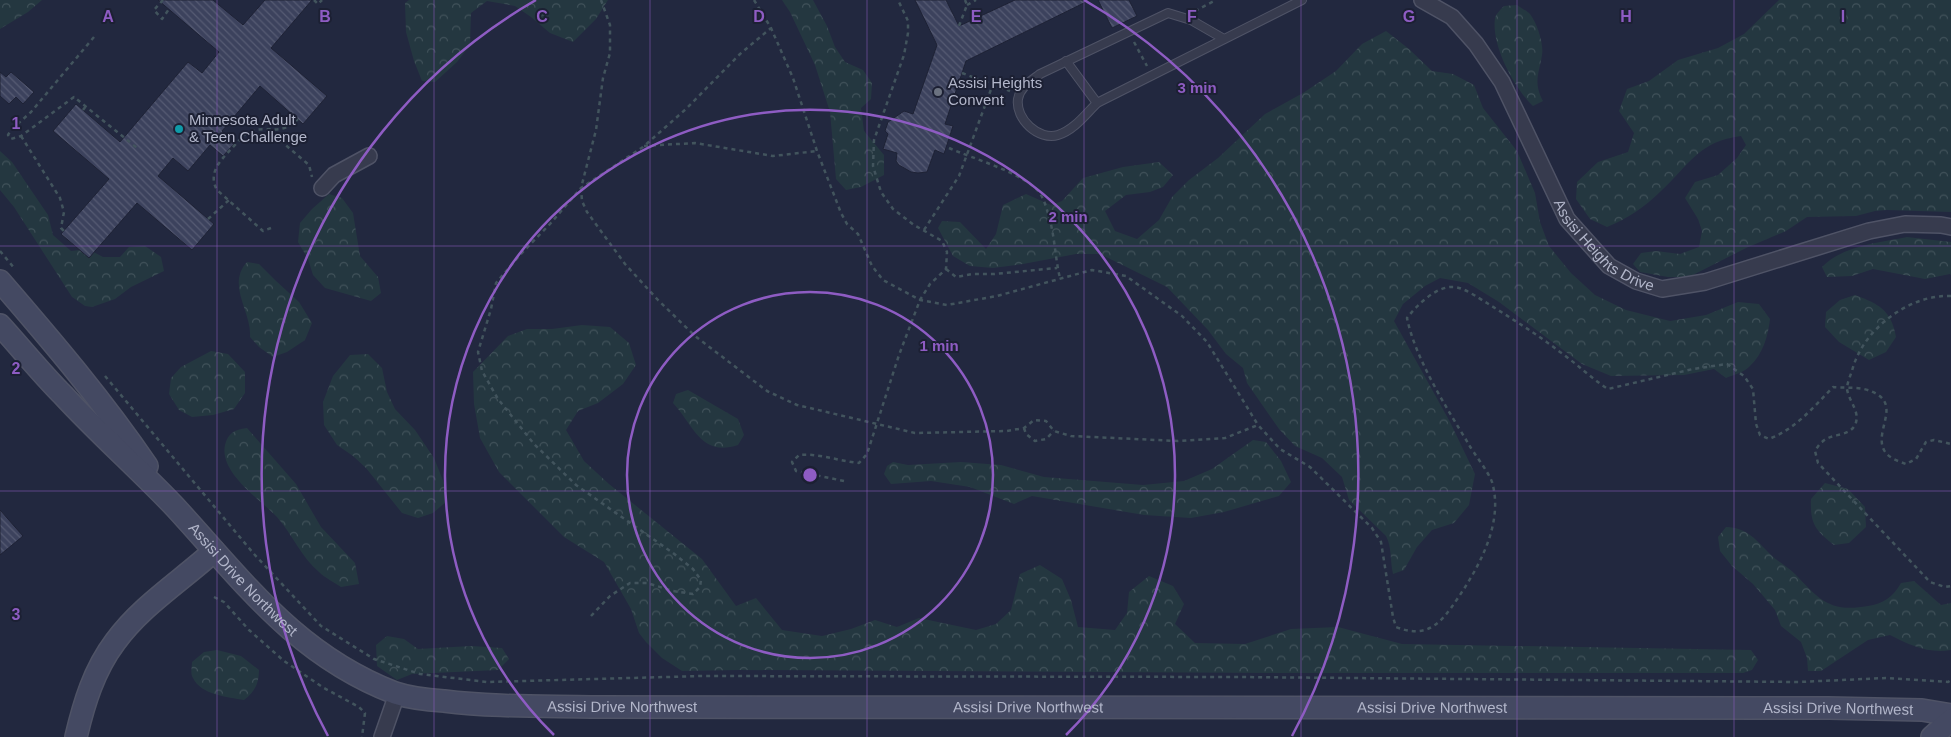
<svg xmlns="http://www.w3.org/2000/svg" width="1951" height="737" font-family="Helvetica,sans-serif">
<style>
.forest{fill:url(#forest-crowns)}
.building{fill:url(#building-back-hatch);stroke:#1e2235}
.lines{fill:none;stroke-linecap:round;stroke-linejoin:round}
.lane-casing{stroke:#4f5366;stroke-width:10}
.street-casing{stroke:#4f5366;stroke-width:18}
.secondary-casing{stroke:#4f5366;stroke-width:24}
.path{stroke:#42545d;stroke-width:2.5;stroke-dasharray:4 4;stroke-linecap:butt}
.lane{stroke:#373b4e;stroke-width:8}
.street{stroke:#373b4e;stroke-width:15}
.secondary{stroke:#444962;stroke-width:21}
.grid{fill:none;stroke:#8e5cc3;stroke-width:1;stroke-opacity:0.55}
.ring{fill:none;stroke:#8e5cc3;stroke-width:2.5}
.worship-dot{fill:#6b7280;stroke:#1c2033;stroke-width:2}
.culture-dot{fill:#0f9aa8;stroke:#1c2033;stroke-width:2}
.labels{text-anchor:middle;stroke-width:4;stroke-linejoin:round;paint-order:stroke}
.poi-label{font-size:15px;fill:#b2b6ca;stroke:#1c2033;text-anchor:start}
.street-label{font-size:15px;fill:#b2b6ca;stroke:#1c2033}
.grid-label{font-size:16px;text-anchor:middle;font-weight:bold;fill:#8e5cc3;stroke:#1c2033;stroke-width:4;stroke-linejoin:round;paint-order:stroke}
.centre{fill:#8e5cc3;stroke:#1c2033;stroke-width:2.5}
.ring-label{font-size:15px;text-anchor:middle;font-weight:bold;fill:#8e5cc3;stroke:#1c2033;stroke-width:4;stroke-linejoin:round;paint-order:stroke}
</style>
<defs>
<pattern id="forest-crowns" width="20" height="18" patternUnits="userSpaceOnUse" patternTransform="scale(1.25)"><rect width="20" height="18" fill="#243740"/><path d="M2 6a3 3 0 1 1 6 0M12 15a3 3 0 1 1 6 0" fill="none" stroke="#41525a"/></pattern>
<pattern id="building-back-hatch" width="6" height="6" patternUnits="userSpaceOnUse" patternTransform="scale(1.25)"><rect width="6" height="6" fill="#3c425d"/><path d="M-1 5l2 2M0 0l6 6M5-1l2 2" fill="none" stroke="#565b73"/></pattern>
</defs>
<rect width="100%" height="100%" fill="#22283f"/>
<g class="forest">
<polygon points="0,0 42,0 28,12 0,29"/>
<polygon points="409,0 608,0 596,19 573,42 550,33 531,17 515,6 487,1 471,13 470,45 457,62 435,82 422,81 414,61 406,32 405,3"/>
<polygon points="782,0 813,0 827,26 835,47 845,62 863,70 872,83 871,99 861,108 864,131 884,155 884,175 861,187 846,190 836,179 830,112 815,65 790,12"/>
<path d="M 1779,0 L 1951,0 L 1951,212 L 1887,210 L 1875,211 L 1856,216 L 1807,217 L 1786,231 L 1746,248 L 1689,277 L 1668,277 L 1640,272 L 1633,264 L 1641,253 L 1656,251 L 1680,254 L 1699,247 L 1702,231 L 1698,219 L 1685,198 L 1695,182 L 1718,175 L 1737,158 L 1746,145 L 1741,136 C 1699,141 1689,165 1661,191 C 1645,207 1627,219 1607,227 L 1590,219 L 1576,199 L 1577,182 L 1598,162 L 1628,152 L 1634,133 L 1619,111 L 1627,89 L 1649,81 L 1678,60 L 1718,48 L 1744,34 Z"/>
<path d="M 1517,5 C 1521,8 1527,11 1530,14 C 1537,23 1544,44 1542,55 C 1539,74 1533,82 1543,101 L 1533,106 C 1514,88 1491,45 1495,18 C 1496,14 1501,9 1504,6 Z"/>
<path d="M 1386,31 L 1409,49 L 1432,71 L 1453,74 L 1474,85 L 1483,108 L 1517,151 L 1535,193 L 1540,222 L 1549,246 L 1571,273 L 1595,295 L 1626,310 L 1670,321 L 1706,315 L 1738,302 L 1759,304 L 1770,319 C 1768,336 1763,354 1750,366 C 1745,372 1733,375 1726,378 L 1714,369 L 1684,375 L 1611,376 L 1582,364 L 1499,302 L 1468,283 L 1440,278 L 1425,286 L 1403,304 L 1394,321 L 1450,422 L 1475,474 L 1469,505 L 1454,523 L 1432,530 L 1417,547 L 1404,570 L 1393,574 C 1390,561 1392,547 1386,536 L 1349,500 L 1342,477 L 1322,458 L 1295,446 L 1279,429 L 1247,383 L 1243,368 L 1226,354 L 1208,330 L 1167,287 L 1100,254 L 1076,254 L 1023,264 L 993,268 L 970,266 L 953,256 L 938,228 L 942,221 L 960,222 L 986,249 L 996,234 L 1003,205 L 1026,194 L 1051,205 L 1062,201 L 1083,178 L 1123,167 L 1159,162 L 1173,175 L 1163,187 L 1150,192 L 1126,195 L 1105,211 L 1115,231 L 1137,239 L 1159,220 L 1172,197 L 1189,180 L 1218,158 L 1265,114 L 1303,93 L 1336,71 L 1362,44 Z"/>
<polygon points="0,151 12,162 48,215 53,235 71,251 88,249 103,257 120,257 129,247 145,246 161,257 164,271 131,287 115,299 92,307 85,306 72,297 14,207 0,190"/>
<polygon points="329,194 342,198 353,213 360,256 378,277 381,293 371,301 325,288 313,275 308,259 298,242 300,223 312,209"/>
<path d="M 1907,237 L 1951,242 L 1951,275 L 1950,274 L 1925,279 L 1873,269 L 1852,276 L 1827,277 L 1822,267 C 1843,245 1879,243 1907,237 Z"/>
<path d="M 247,262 L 259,264 L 275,280 L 299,302 L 312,323 L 305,340 L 287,352 L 273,357 L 259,347 L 250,337 C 252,312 226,285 247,262 Z"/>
<path d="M 1855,295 C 1879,304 1891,310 1896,337 L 1886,352 L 1869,360 L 1839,342 L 1825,327 L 1826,312 L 1840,300 Z"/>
<polygon points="582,325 610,327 629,343 636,365 623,384 598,403 578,411 566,430 584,461 609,484 702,559 736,606 756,598 782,630 822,636 851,629 875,620 897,627 919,618 976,630 996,624 1011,610 1020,574 1040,565 1062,579 1071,600 1078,627 1115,630 1127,613 1129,592 1149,576 1173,586 1184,604 1175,624 1195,643 1245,644 1291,629 1338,627 1402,644 1751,650 1758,660 1752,670 1743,673 1291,673 740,670 682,671 662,658 646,642 639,633 631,609 604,562 564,537 499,472 480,438 474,404 473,372 508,336 527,329 552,329"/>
<polygon points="211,351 228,354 245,372 245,393 234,409 213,415 192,417 179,410 169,394 171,378 181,367"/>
<polygon points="368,354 382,368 387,392 395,409 415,430 434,458 446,488 447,501 433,513 418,518 402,513 366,468 353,456 337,445 324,425 323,402 333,376 350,355"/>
<path d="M 688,390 L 738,419 L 744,435 L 738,445 C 701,457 694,426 673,403 L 676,394 Z"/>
<path d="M 247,428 L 296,484 L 321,527 L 355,563 L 359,584 L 341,587 C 334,582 325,578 319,572 C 302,558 292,534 277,517 C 261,500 219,473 225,445 C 228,433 234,430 247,428 Z"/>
<polygon points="1253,440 1266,442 1281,461 1291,482 1279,496 1224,512 1191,518 1144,515 1032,496 1014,504 970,487 931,481 891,484 884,474 887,466 893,462 908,465 961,462 1001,465 1044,477 1143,485 1184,481 1212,469"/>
<path d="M 1825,483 L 1848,489 L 1865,507 L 1866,527 L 1849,543 L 1834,545 C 1815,530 1810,524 1811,499 Z"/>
<path d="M 1726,527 C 1747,527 1757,541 1770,554 C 1778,562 1787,566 1795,574 C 1819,599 1829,613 1868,606 C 1883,604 1893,597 1901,583 L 1914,581 L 1941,605 L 1951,603 L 1951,650 C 1929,654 1909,645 1890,635 L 1868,640 L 1821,671 L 1808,671 L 1807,658 L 1801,642 L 1781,626 L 1775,610 L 1753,584 L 1732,566 L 1720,551 L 1718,537 Z"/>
<polygon points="387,636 404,639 418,649 471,646 502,648 509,659 498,670 412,674 397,680 377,666 376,645"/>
<path d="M 217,650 L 241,656 L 259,670 C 259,683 255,692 244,700 C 228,697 201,695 193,678 C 190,674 192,667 192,662 L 204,652 Z"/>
</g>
<g class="building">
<polygon points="158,0 213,0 243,25 265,0 312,0 271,48 327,96 303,124 260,86 222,131 235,143 223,156 210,145 188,171 173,158 158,176 214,224 192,250 137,203 89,258 61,234 109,179 53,131 76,104 120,142 188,62 202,73 219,52"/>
<polygon points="915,0 946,0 959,26 1015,0 1090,0 966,61 945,124 953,126 944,154 935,150 927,172 918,173 911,172 899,165 896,161 897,153 883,149 888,134 885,131 888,122 904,111 913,114 937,45"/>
<polygon points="1098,0 1129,0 1137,16 1112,28"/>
<polygon points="0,72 6,77 11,72 34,92 23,104 16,97 9,104 0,96"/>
<polygon points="0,510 23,536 0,555"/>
</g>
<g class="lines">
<g class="lane-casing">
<g id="lane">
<path d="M 1224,39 L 1191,20 L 1168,13 L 1040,74 C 1031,81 1020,87 1018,99 C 1015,119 1039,141 1058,135 C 1074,130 1085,115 1097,103 L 1302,0"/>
<polyline points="1066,61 1097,103"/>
</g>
</g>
<g class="street-casing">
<g id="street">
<path id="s1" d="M 1422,0 L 1452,17 L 1476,44 L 1502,82 L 1567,219 L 1609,266 L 1636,281 L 1662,289 L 1705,282 L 1869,231 L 1905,224 L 1941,225 L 1951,227"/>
<polyline points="322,188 334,175 369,156"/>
<polyline points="382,737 397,694"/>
</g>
</g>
<g class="secondary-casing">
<g id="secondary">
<path d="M 0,281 C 51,340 103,401 147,466"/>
<path id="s2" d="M 0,325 C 21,348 41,373 63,395 C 99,434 139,469 175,507 C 244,582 296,655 395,693 C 410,698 428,700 444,701 C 492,707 542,706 591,707 L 1829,708 L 1922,710 L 1951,715"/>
<path d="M 76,737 C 84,703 94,670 115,642 C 141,606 181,581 214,551"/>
<polyline points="1932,737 1951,720"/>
</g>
</g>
<g class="path">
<polyline points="163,0 154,10 162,19 169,9"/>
<polyline points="314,0 318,4 322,0"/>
<path d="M 601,0 L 610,25 L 610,53 L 603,78 L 596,130 L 581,188 L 582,201 L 587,212 L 625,264 L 658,300 L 695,336 L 767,391 L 797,405 L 814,409 L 915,433 L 1007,431 L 1024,428 L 1034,420 L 1046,421 L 1054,431 L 1071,436 L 1178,441 L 1225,438 L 1258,425 L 1280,449 L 1310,467 L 1372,528 L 1381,542 L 1393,617 L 1396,627 C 1421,637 1436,629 1451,608 C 1475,574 1505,526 1492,482 C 1488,471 1474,454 1468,443 C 1446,407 1415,358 1407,318 C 1416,306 1436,286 1453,287 C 1464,287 1478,298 1487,303 C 1512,319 1537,334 1560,352 C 1577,364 1591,378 1608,389 L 1693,369 L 1727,364 L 1744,376 L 1753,389 L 1756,424 L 1760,435 L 1769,439 C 1795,429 1813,408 1833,387 C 1842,388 1854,387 1864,389 C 1907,400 1873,429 1884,450 C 1888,458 1898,461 1906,464 L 1916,459 L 1926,442 L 1934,440 L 1951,444"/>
<polyline points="754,0 771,28 793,78 817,151 841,213 847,224 858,234 872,266 883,280 920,300 947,305 997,296 1092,270 1126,276 1182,316 1207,342 1258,425"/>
<polyline points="967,5 976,0"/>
<polyline points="1195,11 1216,0"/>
<polyline points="959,26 967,5 965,0"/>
<polyline points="94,37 31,112 11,130 8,135 11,139 21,136 74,97 137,148"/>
<polyline points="1134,42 1147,66"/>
<polyline points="962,73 1010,91"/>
<polyline points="83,110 86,106"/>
<polyline points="268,130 309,165 312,177"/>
<polyline points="21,136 60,198 64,212 61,228 64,231"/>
<polyline points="644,146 695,143 773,156 817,151"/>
<path d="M 949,148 C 971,158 1030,175 1041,195 C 1045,202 1047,210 1049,217 C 1055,237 1055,258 1060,278"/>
<polyline points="208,219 229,200"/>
<path d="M 271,228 L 263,231 L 217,190 C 207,172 222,159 233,147 C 238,142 242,136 247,133 C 266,123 280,138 298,119"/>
<polyline points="924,230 959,176 993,84"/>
<polyline points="0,251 15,269"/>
<polyline points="946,269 956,277 972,274 994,274 1057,268"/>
<path d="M 1951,296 C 1909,294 1862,330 1852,371 C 1850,376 1847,384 1847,389 C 1849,402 1861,412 1855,425 C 1849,437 1831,433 1822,442 C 1819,444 1817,448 1815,451 L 1818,463 L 1930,582 L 1945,587 L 1951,586"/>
<polyline points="105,376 254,554 321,626 374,659 420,674 487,682 702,676 1238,677 1799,682 1886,678 1948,682 1951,680"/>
<polyline points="1024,428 1026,434 1035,441 1046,439 1054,431"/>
<path d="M 844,481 L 796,471 L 792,462 L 799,455 C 819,453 838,461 859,463 L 867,454 L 899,355 L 920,300 L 930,284 L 946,269 L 947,252 L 942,241 L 914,225 L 893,209 L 881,192 L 873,166 L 874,140 L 904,55 L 908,33 L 908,21 L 898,0"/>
<polyline points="214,597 224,602 249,630 284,661 324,688 359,707 365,713 362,737"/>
<polyline points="591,616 610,596 630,583 647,583 673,591 693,594 700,587 701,580 693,569 673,553 576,485 534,444 498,399 482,371 478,352 491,309 496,283 519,256 550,224 581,188 643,147 686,109 740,54 771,28"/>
</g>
<use href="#lane" class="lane"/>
<use href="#street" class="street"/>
<use href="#secondary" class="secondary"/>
</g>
<path class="grid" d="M 217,0 L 217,737M 434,0 L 434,737M 650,0 L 650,737M 867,0 L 867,737M 1084,0 L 1084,737M 1301,0 L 1301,737M 1517,0 L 1517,737M 1734,0 L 1734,737M 0,246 L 1951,246M 0,491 L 1951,491"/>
<g class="ring">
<circle cx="810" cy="475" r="183"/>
<path d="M554 735A365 365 0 1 1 1066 735"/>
<path d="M328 736A548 548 0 0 1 536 0M1084 0A548 548 0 0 1 1292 736"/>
</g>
<circle class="worship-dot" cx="938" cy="92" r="5"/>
<circle class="culture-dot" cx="179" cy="129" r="5"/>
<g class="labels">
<g class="poi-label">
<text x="948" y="88">Assisi Heights<tspan x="948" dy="17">Convent</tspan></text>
<text x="189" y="125">Minnesota Adult<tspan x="189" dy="17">&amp; Teen Challenge</tspan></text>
</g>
<g class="street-label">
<text dy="5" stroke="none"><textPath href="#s1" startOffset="314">Assisi Heights Drive</textPath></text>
<text dy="5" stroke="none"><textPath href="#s2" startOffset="352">Assisi Drive Northwest</textPath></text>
<text dy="5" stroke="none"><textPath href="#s2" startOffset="772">Assisi Drive Northwest</textPath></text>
<text dy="5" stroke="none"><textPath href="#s2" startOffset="1178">Assisi Drive Northwest</textPath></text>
<text dy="5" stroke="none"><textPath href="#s2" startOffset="1582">Assisi Drive Northwest</textPath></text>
<text dy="5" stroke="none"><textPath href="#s2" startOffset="1988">Assisi Drive Northwest</textPath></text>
</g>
</g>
<g class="grid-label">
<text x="108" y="22">A</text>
<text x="325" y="22">B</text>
<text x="542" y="22">C</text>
<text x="759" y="22">D</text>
<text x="976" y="22">E</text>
<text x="1192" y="22">F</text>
<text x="1409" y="22">G</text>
<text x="1626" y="22">H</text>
<text x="1843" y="22">I</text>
<text x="16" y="129">1</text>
<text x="16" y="374">2</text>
<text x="16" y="620">3</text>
</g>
<circle cx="810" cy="475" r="8" class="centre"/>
<g class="ring-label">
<text x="1197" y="93">3 min</text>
<text x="1068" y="222">2 min</text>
<text x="939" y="351">1 min</text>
</g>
</svg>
